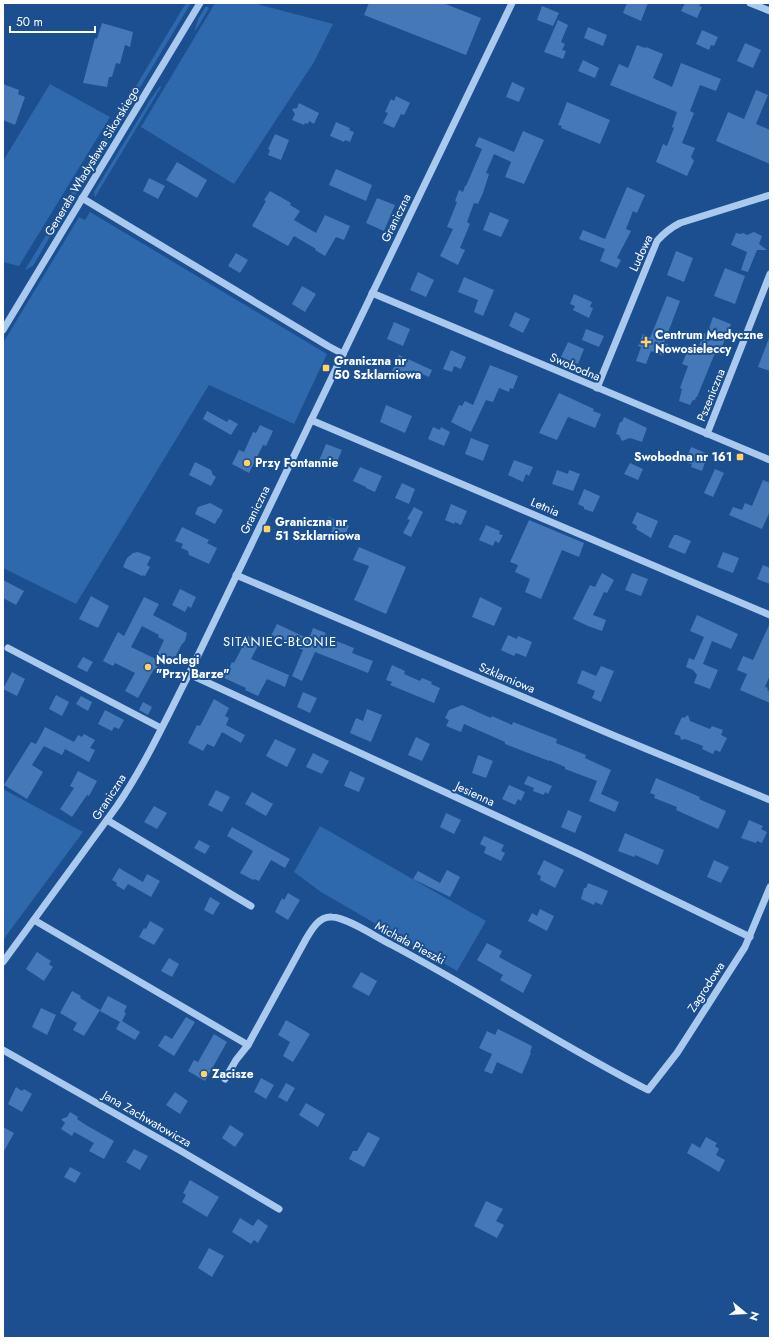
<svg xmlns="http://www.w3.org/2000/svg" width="773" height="1341" font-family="Jost,sans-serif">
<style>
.green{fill:#2e69ad}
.building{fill:#4478b7}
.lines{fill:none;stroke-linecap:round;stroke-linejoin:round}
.minor{stroke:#a9c9ee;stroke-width:7}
.poi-dot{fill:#ffd166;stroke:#1b4f8f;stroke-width:1.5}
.labels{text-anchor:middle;stroke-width:4;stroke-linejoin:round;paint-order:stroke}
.street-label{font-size:12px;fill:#fff;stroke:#1b4f8f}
.poi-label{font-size:12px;font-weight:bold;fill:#fff;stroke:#1b4f8f;text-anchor:start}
.neighbourhood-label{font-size:13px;letter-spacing:1px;fill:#fff;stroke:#1b4f8f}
</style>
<rect width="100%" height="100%" fill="#1b4f8f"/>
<g class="green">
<polygon points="186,3 191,3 69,205 66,202"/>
<polygon points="211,3 253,3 333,24 314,62 234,184 141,127 214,5"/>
<polygon points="206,6 209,8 196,30 195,29 198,19"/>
<polygon points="50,84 110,117 19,266 3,262 3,161"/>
<polygon points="160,86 161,87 95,197 94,192 150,100"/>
<polygon points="63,207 66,209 33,266 25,270"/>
<polygon points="90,212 327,354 294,424 209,385 76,604 3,568 3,343 79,217 85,220"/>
<polygon points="3,789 83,832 3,940"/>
<polygon points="320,826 486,921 457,971 321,892 294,872"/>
</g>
<g class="building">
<polygon points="369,3 443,3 481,18 466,55 364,15"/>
<polygon points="627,3 648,3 641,21 623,13"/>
<polygon points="685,3 701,3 699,6 702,7 697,18 681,11"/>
<polygon points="542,6 559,13 553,26 537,20"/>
<polygon points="558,20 568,25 561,42 565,44 562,50 566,51 563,59 544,52"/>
<polygon points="102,23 133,32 130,47 125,45 120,64 116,63 112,77 109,77 107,87 83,83 95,38 97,39"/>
<polygon points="588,27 607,35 603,46 584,38"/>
<polygon points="702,30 718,37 714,46 711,45 709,50 696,44"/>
<polygon points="745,43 761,50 753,68 737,61"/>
<polygon points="637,45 645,48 646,47 663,54 653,78 672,87 681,63 721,79 716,91 700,85 690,111 694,113 682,143 695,148 691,157 694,161 687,176 656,162 663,144 667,146 674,128 672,127 677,112 610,85 619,64 628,68"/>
<polygon points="583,60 599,68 595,78 578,71"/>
<polygon points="512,82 525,88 519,102 506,97"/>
<polygon points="3,84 19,90 18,94 25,97 15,125 3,120"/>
<polygon points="756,90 768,95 756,124 770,130 770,164 716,141 728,112 744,119"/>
<polygon points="396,96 410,103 404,115 401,114 394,128 383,123 388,113 385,112 391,99 394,101"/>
<polygon points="567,102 610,120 600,144 561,128 562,126 558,125"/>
<polygon points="299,103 319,113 314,124 309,121 308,124 305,123 304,125 292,120 295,114 292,109 297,108"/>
<polygon points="336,122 350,128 349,130 354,132 350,142 345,140 344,142 330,136"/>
<polygon points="523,131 544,140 524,184 505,177 511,162 494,154 486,173 489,174 483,193 478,204 474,203 467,222 470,224 460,248 465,250 458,265 440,256 453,229 447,227 457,202 455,201 459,190 463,192 465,186 466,186 482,149 475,146 479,137 514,152"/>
<polygon points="275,134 289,140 281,160 268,155 270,150 268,149"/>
<polygon points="177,162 207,180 197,198 166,180"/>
<polygon points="336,169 372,185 366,201 329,185"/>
<polygon points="149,178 165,186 158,199 143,191"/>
<polygon points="627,187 645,195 637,213 633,211 626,229 631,231 617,258 621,260 617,268 600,261 605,249 579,239 583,230 605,239"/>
<polygon points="270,191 291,203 290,205 300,211 294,220 316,233 325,215 350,226 344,240 336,237 325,256 315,250 316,249 294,236 288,246 252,226 266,201 264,200"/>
<polygon points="377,198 395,205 384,231 366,223"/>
<polygon points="490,212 509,220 501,237 483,230"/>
<polygon points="754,232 762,236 759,244 767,250 757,250 748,272 741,270 747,252 731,245 736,233 741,234 743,233 747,235"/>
<polygon points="676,251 693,258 684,282 667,275"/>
<polygon points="236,253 248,260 240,273 228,266"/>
<polygon points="725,268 745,276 735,304 714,296"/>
<polygon points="418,272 434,280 426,297 410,290"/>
<polygon points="464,277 494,290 483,316 474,312 478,300 458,292"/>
<polygon points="302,286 316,294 305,312 292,304"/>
<polygon points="574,294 592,302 590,307 593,308 589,318 573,310 575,306 570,304"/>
<polygon points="667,296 680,301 664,343 668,344 664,356 651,351 646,364 636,361 641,347 638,346 643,334 650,338"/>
<polygon points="515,312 530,319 523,333 509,326"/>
<polygon points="713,317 731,324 721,349 717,348 697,397 696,397 695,400 693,400 690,405 679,401 682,389 680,388 688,366 682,364 687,352 695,355 704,333 707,334"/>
<polygon points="394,322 410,329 403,346 387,339"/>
<polygon points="586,329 604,336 599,347 582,340"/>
<polygon points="769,338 770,338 770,371 758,367"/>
<polygon points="568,342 584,349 578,364 561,357"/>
<polygon points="451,350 466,357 461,369 454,366 452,372 443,369"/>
<polygon points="399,355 432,370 429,377 413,370 409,381 399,377 400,375 392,371"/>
<polygon points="490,365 518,376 513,389 510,388 509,392 499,388 493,402 486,400 471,432 451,422 459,405 462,406 465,401 473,405"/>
<polygon points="559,393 594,409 593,411 601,414 595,428 568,417 557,440 539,433"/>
<polygon points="386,405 412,416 405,433 380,422"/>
<polygon points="207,411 227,422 229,419 238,424 231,435 203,419"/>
<polygon points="624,417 647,428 642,442 630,438 622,441 619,435 616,434 620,422 622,422"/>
<polygon points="260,425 273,431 266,446 263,445 249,473 232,464 239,450 244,452 253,432 256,433"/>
<polygon points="433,427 440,430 441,427 450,432 444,446 428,439"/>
<polygon points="471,438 489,445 483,461 465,454"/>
<polygon points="326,444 342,450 335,467 319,461"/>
<polygon points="691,447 708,454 702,471 691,467 692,464 685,462"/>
<polygon points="514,460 533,467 529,476 526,474 523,482 508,475"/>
<polygon points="195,462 211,470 213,475 216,477 211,486 189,475"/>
<polygon points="630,463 643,469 638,480 624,474"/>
<polygon points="360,467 382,476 375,492 366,488 366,487 353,481"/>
<polygon points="715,469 724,473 713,497 704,493"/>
<polygon points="557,470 568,474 569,470 580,474 573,491 552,484"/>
<polygon points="763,480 770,483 770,511 762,529 729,515 733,507 742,510 745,503 752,506"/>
<polygon points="402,483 415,489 409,504 395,498"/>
<polygon points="584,489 600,496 593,512 584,509 584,507 578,504"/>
<polygon points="210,503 223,510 219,518 218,518 215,524 195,514 198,507"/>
<polygon points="451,504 467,511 461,525 455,522 454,524 445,520"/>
<polygon points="414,507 423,512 411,537 403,533 410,520 407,519"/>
<polygon points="637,512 658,521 651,538 636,529 637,526 632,523"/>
<polygon points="329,517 349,526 344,537 331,532 333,529 326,526"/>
<polygon points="529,520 584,543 579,557 562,550 541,599 525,592 530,579 515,572 518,565 510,562"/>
<polygon points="486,525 500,531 499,534 503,535 499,543 495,541 493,546 479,540"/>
<polygon points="182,527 209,540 207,543 217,548 209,564 189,555 188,551 181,548 183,544 175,541"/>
<polygon points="674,535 677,535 691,541 685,554 668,547"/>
<polygon points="359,547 406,567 386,614 354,600 369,566 353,560"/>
<polygon points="138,552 151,557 147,565 150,567 145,576 143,575 142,576 123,567 127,558 133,553"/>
<polygon points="723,552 739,558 733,573 717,567"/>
<polygon points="763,565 770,568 770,584 757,579"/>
<polygon points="602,573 614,580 607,593 604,592 593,615 606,620 602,631 588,626 573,619 590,585 595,587"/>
<polygon points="632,573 648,579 641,596 625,590"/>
<polygon points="3,580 24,591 16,605 3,598"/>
<polygon points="180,589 196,597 191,608 188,606 185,612 172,605"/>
<polygon points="91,596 109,606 98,628 79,619"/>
<polygon points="144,597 159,604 153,615 187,633 185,641 182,644 171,665 156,657 164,640 158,637 159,635 142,626 131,647 160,661 156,670 154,669 138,698 125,691 135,673 115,663 113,666 103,661 118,632 124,636"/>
<polygon points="480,597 502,608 494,626 472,617"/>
<polygon points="697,615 738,634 731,649 712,641 703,664 718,670 710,689 694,683 697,675 693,670 686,667 689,658 694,660 704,637 690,631"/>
<polygon points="770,623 770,675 765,687 768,688 767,690 770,692 770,703 740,690 747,674 737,670 743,656 753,660"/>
<polygon points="277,624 309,639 313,628 326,633 324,636 354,648 352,653 373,661 368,673 315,652 302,681 292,676 303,650 271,636"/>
<polygon points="508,635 517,639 518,636 532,642 526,657 516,653 514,656 501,650"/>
<polygon points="248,636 260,642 251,659 289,675 285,687 267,679 258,696 245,690 246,688 224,678 232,662 234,663"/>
<polygon points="83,657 93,662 87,672 77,667"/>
<polygon points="392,665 405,671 404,674 420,681 422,678 432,682 431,684 440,688 434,703 390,685 392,682 386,680"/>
<polygon points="601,666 614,671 601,702 592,698 595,691 577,683 582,670 596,676"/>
<polygon points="12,672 25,679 17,696 3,689"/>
<polygon points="303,692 317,698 310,713 297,707"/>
<polygon points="56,695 69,702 62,716 49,709"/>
<polygon points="81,696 92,702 88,711 76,704"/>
<polygon points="214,699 229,708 225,716 229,718 226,725 245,735 241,743 222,732 214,747 207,744 203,751 188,743 197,725 200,726"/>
<polygon points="143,702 152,707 148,715 139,710"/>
<polygon points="462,705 491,718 492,716 512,725 513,722 557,739 556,743 586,755 585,758 611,770 601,794 619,802 615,812 589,801 597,781 565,769 565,767 549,760 549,761 505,744 505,742 464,724 461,732 446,726 449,720 445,718 449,710"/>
<polygon points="367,709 382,715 371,742 350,733 356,718 363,721"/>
<polygon points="105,710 124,720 119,729 114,727 112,731 98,724"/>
<polygon points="688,715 690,721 710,729 712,726 723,730 721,735 727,738 720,752 715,750 713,754 702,749 703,746 685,739 681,740 680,736 674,734 682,717 684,718"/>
<polygon points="45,727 74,742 78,735 82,737 84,734 95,740 90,748 95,750 89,762 65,749 62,755 44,746 32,765 43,772 27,799 4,785 31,742 36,744"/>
<polygon points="416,737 430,744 422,761 408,755"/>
<polygon points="275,739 296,749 287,767 266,756"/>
<polygon points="313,753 329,761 322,774 306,767"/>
<polygon points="478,755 493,761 486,778 472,773"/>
<polygon points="78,771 97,781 89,796 87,795 72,817 60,809 74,788 70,786"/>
<polygon points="350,771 365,778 359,792 344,786"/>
<polygon points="528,776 552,786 548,794 545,792 544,795 533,791 534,788 524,784"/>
<polygon points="656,778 700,797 699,799 726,811 718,829 676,810 677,807 654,798 655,795 650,793"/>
<polygon points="509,785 525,792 521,801 518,799 515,805 502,799"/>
<polygon points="216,790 230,797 222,812 208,805"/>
<polygon points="252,792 273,804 266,816 245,804"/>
<polygon points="154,806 167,813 157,829 144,822"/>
<polygon points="568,810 582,816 575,833 561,827"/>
<polygon points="446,813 461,820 454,834 440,827"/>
<polygon points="749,820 763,826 761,829 767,832 762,843 757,841 756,843 741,838"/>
<polygon points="232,827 290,859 285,868 271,860 259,881 254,879 253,880 240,873 253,851 227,836"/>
<polygon points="625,833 664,850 658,865 635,855 634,857 618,851"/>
<polygon points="484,836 504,845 501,851 505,853 501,861 484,853 486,847 480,844"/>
<polygon points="199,840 210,846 205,854 194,848"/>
<polygon points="544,860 564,870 555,888 540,880 541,876 537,874"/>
<polygon points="714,860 729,867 721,883 707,877"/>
<polygon points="119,868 143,882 147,874 160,881 151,897 128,884 124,890 116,885 117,883 112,880"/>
<polygon points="447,870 460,877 450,897 413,879 418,871 440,883"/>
<polygon points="588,883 608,891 602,905 595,902 594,905 581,899 584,888 586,888"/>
<polygon points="288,893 300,900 288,920 275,912 282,898 284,900"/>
<polygon points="210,897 220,903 213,915 204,910"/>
<polygon points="540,909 554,916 547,931 528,921 532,913 537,916"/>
<polygon points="150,921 164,929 154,945 139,937 144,928 146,929"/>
<polygon points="487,943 502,951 499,957 532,975 523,993 500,980 503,975 477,960"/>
<polygon points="37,952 51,961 49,964 53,967 44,981 26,969"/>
<polygon points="169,958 179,964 172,977 161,971"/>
<polygon points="361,972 377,981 369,996 352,987"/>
<polygon points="72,991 81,996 80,998 100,1010 84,1036 73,1030 77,1023 60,1013"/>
<polygon points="108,996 127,1006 124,1012 126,1013 122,1021 140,1032 135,1040 116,1029 120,1022 100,1011"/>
<polygon points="41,1008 56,1015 47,1035 32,1027"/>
<polygon points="186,1017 195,1022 174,1056 158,1046 165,1035 172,1039"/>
<polygon points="286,1020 310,1034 293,1062 283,1056 290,1042 278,1035"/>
<polygon points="498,1029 532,1046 530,1053 531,1053 522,1074 497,1062 492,1074 484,1071 492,1054 479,1048 487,1031 495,1035"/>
<polygon points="214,1034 227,1042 205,1081 188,1071 194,1060 198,1062"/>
<polygon points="261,1078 274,1085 266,1099 254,1092"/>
<polygon points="286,1083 295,1088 287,1102 278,1097"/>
<polygon points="16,1087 22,1091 24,1089 32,1094 22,1112 8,1104"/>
<polygon points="175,1092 188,1101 180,1114 166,1105"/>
<polygon points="306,1103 325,1114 318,1127 299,1115"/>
<polygon points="70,1112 78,1117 77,1119 86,1125 114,1141 104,1159 89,1151 94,1143 74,1132 72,1136 61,1129 65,1123 61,1119 67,1117"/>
<polygon points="230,1125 244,1134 235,1147 222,1138"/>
<polygon points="3,1127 14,1133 3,1153"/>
<polygon points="368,1132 380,1138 364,1167 349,1159 353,1151 357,1151"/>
<polygon points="706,1137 717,1143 715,1146 719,1149 716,1155 725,1160 719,1172 687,1153 692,1143 700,1148"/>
<polygon points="134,1149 148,1156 140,1170 126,1162"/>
<polygon points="70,1167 81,1173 75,1183 64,1177"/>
<polygon points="190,1180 219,1197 207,1217 182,1202 186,1195 183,1193"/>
<polygon points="486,1201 503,1209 496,1221 504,1225 497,1238 474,1226"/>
<polygon points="240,1218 253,1226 258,1219 268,1226 258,1243 254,1240 251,1244 232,1232"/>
<polygon points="209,1248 224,1256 212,1277 198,1268"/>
</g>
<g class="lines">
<g class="minor">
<polyline points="750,3 770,11"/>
<polyline points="82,198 328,346 343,354"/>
<polyline points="372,293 770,460"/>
<polyline points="3,330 200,3"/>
<path d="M 597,388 L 657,241 C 664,233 670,228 680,223 L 770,195"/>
<polyline points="311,420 770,615"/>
<polyline points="707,434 770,274"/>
<polyline points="236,575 615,736 770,800"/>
<polyline points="8,648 161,728"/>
<polyline points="189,674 579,854 750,937"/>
<polyline points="107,820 251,906"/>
<polyline points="34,920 248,1045"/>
<path d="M 3,962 L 117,806 C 145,765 166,719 189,674 L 512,3"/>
<polyline points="3,1050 181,1151 279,1209"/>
<path d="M 225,1079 L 236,1060 L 248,1045 L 306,939 C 312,929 319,916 332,917 C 346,917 376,937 390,944 C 477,990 560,1045 648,1090 L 677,1053 L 745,947 L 770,887"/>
</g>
</g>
<g class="poi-dot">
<path d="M644 336h4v4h4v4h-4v4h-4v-4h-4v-4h4z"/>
<rect x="322" y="364" width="8" height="8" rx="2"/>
<rect x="736" y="453" width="8" height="8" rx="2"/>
<circle cx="247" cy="463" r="4"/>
<rect x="263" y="525" width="8" height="8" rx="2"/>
<circle cx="148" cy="667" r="4"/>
<circle cx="204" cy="1074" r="4"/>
</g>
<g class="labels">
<g class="street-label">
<text transform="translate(92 161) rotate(-59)" y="4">Generała Władysława Sikorskiego</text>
<text transform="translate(396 218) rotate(-64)" y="4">Graniczna</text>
<text transform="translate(641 253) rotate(-65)" y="4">Ludowa</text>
<text transform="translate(575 367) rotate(23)" y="4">Swobodna</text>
<text transform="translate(711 395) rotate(-68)" y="4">Pszeniczna</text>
<text transform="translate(545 507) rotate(23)" y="4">Letnia</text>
<text transform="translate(255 510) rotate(-64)" y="4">Graniczna</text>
<text transform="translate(507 678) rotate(23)" y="4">Szklarniowa</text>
<text transform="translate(475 794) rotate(25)" y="4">Jesienna</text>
<text transform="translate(109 797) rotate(-57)" y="4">Graniczna</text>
<text transform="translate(410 943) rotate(28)" y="4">Michała Pieszki</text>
<text transform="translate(706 987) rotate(-57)" y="4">Zagrodowa</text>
<text transform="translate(147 1119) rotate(30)" y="4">Jana Zachwatowicza</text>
</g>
<g class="poi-label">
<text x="655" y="339">Centrum Medyczne<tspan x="655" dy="14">Nowosieleccy</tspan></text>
<text x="334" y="365">Graniczna nr<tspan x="334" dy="14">50 Szklarniowa</tspan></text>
<text x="732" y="461" text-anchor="end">Swobodna nr 161</text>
<text x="255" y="467">Przy Fontannie</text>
<text x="275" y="526">Graniczna nr<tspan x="275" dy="14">51 Szklarniowa</tspan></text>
<text x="156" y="664">Noclegi<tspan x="156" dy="14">"Przy Barze"</tspan></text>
<text x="212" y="1078">Zacisze</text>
</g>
<g class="neighbourhood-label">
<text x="280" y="646">SITANIEC-BŁONIE</text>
</g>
</g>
<rect width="773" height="1341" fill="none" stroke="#ffffff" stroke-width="8"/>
<g transform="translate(745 1313) rotate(108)" stroke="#1b4f8f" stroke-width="3" paint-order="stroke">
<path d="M0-3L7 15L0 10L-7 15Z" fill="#ffffff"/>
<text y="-6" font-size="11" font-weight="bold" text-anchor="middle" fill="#ffffff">N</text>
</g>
<path d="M10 26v6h85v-6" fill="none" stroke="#ffffff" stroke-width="2"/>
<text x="16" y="26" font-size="12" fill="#ffffff" stroke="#1b4f8f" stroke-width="3" paint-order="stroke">50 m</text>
</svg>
